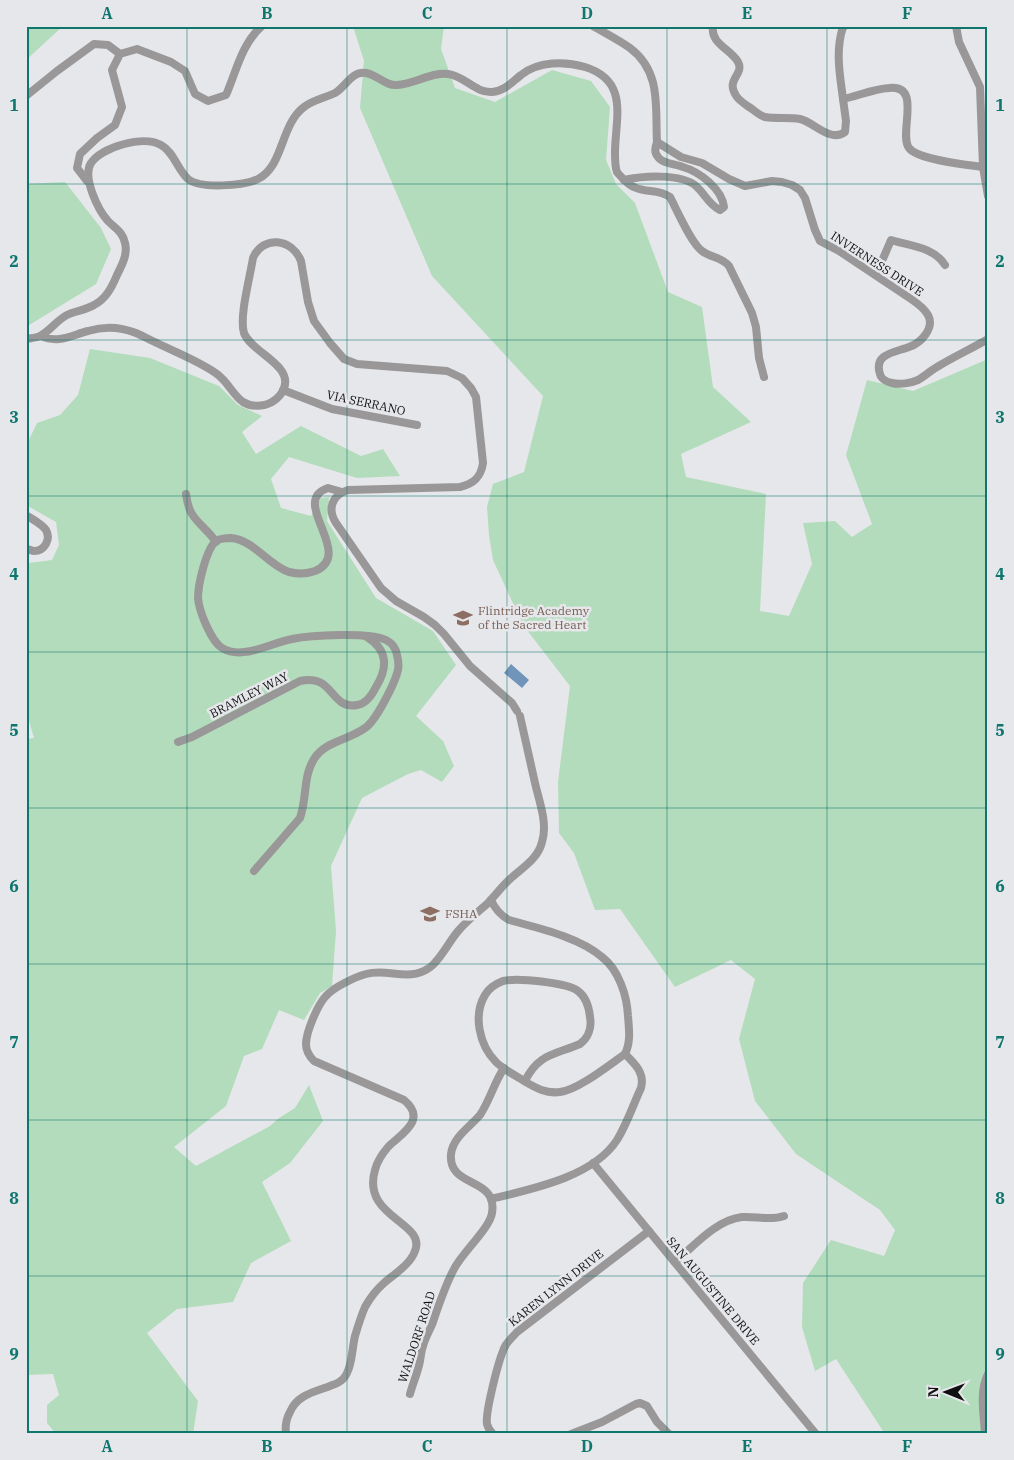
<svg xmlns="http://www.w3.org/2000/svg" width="1014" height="1460" font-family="'IBM Plex Serif',serif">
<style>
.green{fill:#b2dcbb}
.water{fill:#7194ba}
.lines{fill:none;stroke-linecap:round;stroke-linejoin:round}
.minor{stroke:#999797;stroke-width:8}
.grid{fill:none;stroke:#0f766e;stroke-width:1;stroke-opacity:0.55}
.labels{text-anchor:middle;stroke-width:5;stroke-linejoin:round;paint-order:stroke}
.street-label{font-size:12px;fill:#101011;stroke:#e6e7eb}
.education-label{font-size:12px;fill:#785e54;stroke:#e6e7eb;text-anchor:start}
.neatline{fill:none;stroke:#0f766e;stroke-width:2}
.grid-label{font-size:16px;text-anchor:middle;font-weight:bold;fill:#0f766e}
</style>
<rect width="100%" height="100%" fill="#e6e7eb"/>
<g class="green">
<polygon points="26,26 63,26 26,60"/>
<polygon points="353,26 444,26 441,49 455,88 495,102 552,70 591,81 610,107 606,160 616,184 635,203 668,292 702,307 713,387 751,422 681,454 686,477 766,494 760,611 789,616 812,564 803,523 835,521 852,537 872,524 846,455 867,380 913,391 988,359 988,1434 885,1434 836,1359 815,1371 802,1327 803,1283 831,1240 884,1256 895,1230 880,1210 796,1154 755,1101 739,1039 755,979 731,960 675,987 620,909 595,910 574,853 559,833 558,782 570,686 523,625 493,560 489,535 487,507 493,484 524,472 543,396 432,276 360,108 364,61"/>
<polygon points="65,182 101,228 111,249 96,284 26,327 26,184"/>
<polygon points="90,349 150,358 219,386 238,405 262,416 242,432 256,454 301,426 361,456 383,449 400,476 357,478 289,457 271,479 281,508 311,516 321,498 329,497 327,521 376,598 433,631 456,665 416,716 443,741 454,766 442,782 421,770 408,774 362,798 331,866 336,931 332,986 320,993 304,1020 279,1010 262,1049 244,1056 226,1106 174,1147 196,1166 270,1126 279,1118 295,1108 309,1085 323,1121 290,1163 262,1182 291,1241 251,1263 233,1302 177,1309 147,1333 198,1401 193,1434 123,1434 119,1432 115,1434 56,1434 47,1423 47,1405 59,1395 53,1374 26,1375 26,739 34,738 26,710 26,568 29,563 52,560 59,545 56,522 26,505 26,446 37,423 60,415 78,395"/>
</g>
<polygon class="water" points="511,664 529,680 522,688 504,673"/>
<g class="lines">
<g class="minor">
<path d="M 593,26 C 605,33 619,40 630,48 C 662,72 655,108 657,142"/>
<path d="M 713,26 C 710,44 731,49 738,62 C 745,75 724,79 737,97 C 740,101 745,104 749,107 C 754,110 760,116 765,117 C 776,119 788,117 800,119 C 814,122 830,143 845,132 L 846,121 L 843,99 C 858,96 873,89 889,88 C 923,84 898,134 909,148 C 918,160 968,165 983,167"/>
<polyline points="956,26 959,42 980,87 983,167 988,196"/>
<polyline points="26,96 57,71 94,44 108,45 120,54"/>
<path d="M 843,99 C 840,75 835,51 843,27 L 845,26"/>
<path d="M 624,180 C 627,182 630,186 634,187 C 646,193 659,189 670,197 C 677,210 691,243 702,251 C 711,258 722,257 729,266 L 752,313 L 756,327 L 759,358 L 764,377"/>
<path d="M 87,181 L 77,168 L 80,154 L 97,138 L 115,125 L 122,107 L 112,70 L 120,54 L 137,49 L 171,62 L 185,71 L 195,94 L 208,101 L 226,95 C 236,72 242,43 262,26"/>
<path d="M 876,275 L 891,240 C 910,246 934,247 945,265"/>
<path d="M 41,336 C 58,344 72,335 88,331 C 104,326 121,327 136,333 C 143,336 150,340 157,343 C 177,353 199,361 217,374 C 228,382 233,395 243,402 C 251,407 263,407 272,402 C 277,399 282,394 284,388 C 293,365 251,352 244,333 C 239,317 250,277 253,258 C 263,235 292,238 301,261 L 308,302 L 314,321 L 330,343 L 344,359 L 357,364 L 447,371 L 462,378 L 471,388 L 476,397 L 483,463 C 481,477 474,484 460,487 L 348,490 C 332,495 327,509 336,523 L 381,588 L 396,601 L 424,617 L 435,625 L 444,634 L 470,666 L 512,703 L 517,711"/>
<path d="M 26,339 C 31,338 36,338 40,336 C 50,331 57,320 67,315 C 75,311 86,310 94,305 C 106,299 112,287 117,275 C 122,265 128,254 125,243 C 123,232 115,228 108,221 C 98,210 82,177 91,163 C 102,147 143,135 161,145 C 174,152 177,169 188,179 C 200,189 244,186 258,179 C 284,166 280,125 304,107 C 313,100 325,98 335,93 C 346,87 351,71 366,73 C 378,75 385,86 397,85 C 415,84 431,72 448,74 C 465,76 475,93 492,92 C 505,91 512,82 521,75 C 538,61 565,61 585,67 C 630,81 615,119 615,153 C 615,159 615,167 617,172 C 619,175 622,177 624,180 C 642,176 681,173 696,186 C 705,194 709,205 720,210 L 724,207 C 722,189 700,172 683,167 C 676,164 663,164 658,157 C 654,152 655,148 657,142 L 681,157 L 702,163 L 729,179 L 745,186 L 772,181 L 782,182 L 792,185 L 800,190 L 805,198 L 815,230 L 820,241 L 839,251 L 911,299 C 917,303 924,308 928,315 C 935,328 921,343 909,347 C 897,352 873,353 880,374 C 881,379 887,382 892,383 C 900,385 911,383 918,380 C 925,376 930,371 937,367 C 953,357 971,349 988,339"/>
<polyline points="283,390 332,409 417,425"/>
<path d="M 186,494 C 187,501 188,508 192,514 C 198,524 209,531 216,542"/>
<path d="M 26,515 C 32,519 42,524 46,530 C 51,539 45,551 34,551 C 33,551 27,549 26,548"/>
<path d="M 178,742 L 192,737 L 300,681 C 334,673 330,710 357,705 C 366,704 372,695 376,687 C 388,668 388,650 367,637"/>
<path d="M 254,871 L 300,818 C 307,799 303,776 314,759 C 325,741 349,740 365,728 C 376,721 395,683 398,670 C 399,665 398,659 397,655 C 396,649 392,643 386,640 C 369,632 311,635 292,639 C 276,642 260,651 244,652 C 237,653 229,652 222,648 C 211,641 199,611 198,598 C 198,585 206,549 216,541 C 221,538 226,538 231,538 C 254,540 268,565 289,572 C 298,574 307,574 315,571 C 356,554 288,501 328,488 L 342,492"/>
<path d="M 491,900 C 495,909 500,915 509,920 C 538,928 579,937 602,957 C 619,970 627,996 628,1016 C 629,1029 631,1042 625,1054 C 635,1064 645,1073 641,1088 C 633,1105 627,1124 617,1140 C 593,1177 532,1189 491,1199"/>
<path d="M 525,1081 C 538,1054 554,1055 580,1044 C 588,1038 592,1028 590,1017 C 589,1007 586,997 578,991 C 566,982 517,978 503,981 C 495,984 489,988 485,995 C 473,1015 479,1045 496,1062 C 504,1070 515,1075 524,1081 C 536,1088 546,1094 560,1092 C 578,1090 609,1065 625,1054"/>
<polyline points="593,1163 816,1434"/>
<path d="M 675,1262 C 694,1246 716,1220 742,1217 C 756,1216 770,1221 784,1216"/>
<path d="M 410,1394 C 413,1383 418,1372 420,1361 C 421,1356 421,1351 423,1346 C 425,1338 430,1330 433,1322 C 439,1304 445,1286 454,1269 C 462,1253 490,1228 492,1213 C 498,1176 448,1189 451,1154 C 453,1137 470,1127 480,1115 C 490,1100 494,1083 504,1068"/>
<path d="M 286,1434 C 285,1426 286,1419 290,1412 C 297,1395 314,1392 330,1386 C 335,1384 339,1383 343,1379 C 352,1370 352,1348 355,1336 C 358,1326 361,1316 365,1307 C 370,1298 376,1290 384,1283 C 394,1274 410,1265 415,1251 C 427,1222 361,1218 375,1170 C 377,1162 382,1154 388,1147 C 401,1134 428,1120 404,1100 L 314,1061 C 309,1056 306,1051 306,1044 C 306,1032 318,1004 326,996 C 334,987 355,977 366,974 C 388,968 409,982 429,968 C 440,961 449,941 459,930 C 468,920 478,912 487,904 C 495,896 502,886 510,879 C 522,868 538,859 542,842 C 548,823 539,801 535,783 C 530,760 525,738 520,716"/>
<path d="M 493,1434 C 490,1431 488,1428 487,1424 C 485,1413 498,1363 503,1351 C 505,1343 512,1338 517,1332 L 649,1231"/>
<polyline points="571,1434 602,1422 636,1404 640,1403 647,1406 657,1422 669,1434"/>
<path d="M 985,1434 C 984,1413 979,1393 988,1374"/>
</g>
</g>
<path class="grid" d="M 187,26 L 187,1434M 347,26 L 347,1434M 507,26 L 507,1434M 667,26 L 667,1434M 827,26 L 827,1434M 26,184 L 988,184M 26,340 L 988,340M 26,496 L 988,496M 26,652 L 988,652M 26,808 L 988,808M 26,964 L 988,964M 26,1120 L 988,1120M 26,1276 L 988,1276"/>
<defs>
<g id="school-bare" transform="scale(1.5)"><path d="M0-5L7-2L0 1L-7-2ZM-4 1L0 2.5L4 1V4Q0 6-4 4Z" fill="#8d6e63" stroke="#e6e7eb" stroke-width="2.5" paint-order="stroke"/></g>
</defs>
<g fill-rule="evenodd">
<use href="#school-bare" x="463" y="618"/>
<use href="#school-bare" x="430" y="914"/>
</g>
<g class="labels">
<g class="street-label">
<text transform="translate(877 264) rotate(33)" y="4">INVERNESS DRIVE</text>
<text transform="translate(366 403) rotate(12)" y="4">VIA SERRANO</text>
<text transform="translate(249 695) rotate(-27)" y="4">BRAMLEY WAY</text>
<text transform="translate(556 1288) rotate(-38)" y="4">KAREN LYNN DRIVE</text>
<text transform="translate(713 1291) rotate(50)" y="4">SAN AUGUSTINE DRIVE</text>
<text transform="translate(417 1337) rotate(-72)" y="4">WALDORF ROAD</text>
</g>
<g class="education-label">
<text x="478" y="615">Flintridge Academy<tspan x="478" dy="14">of the Sacred Heart</tspan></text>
<text x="445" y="918">FSHA</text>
</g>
</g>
<rect width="1014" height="1460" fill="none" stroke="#e6e7eb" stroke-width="55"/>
<g transform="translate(946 1392) rotate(271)" stroke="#e6e7eb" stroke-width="4" paint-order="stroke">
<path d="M0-4L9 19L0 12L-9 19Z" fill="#101011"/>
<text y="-8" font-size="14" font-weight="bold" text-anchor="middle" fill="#101011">N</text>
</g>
<rect x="28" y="28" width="958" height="1404" class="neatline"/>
<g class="grid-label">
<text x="107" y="19">A</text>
<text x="267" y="19">B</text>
<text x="427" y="19">C</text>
<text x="587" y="19">D</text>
<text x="747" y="19">E</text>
<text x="907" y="19">F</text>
<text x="14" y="111">1</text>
<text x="1000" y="111">1</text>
<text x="14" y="267">2</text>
<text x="1000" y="267">2</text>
<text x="14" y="423">3</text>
<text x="1000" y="423">3</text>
<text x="14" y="580">4</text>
<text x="1000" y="580">4</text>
<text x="14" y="736">5</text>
<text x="1000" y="736">5</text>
<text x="14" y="892">6</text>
<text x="1000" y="892">6</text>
<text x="14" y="1048">7</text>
<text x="1000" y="1048">7</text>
<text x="14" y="1204">8</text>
<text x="1000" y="1204">8</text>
<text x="14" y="1360">9</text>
<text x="1000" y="1360">9</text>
<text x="107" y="1452">A</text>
<text x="267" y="1452">B</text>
<text x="427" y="1452">C</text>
<text x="587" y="1452">D</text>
<text x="747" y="1452">E</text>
<text x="907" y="1452">F</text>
</g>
</svg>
